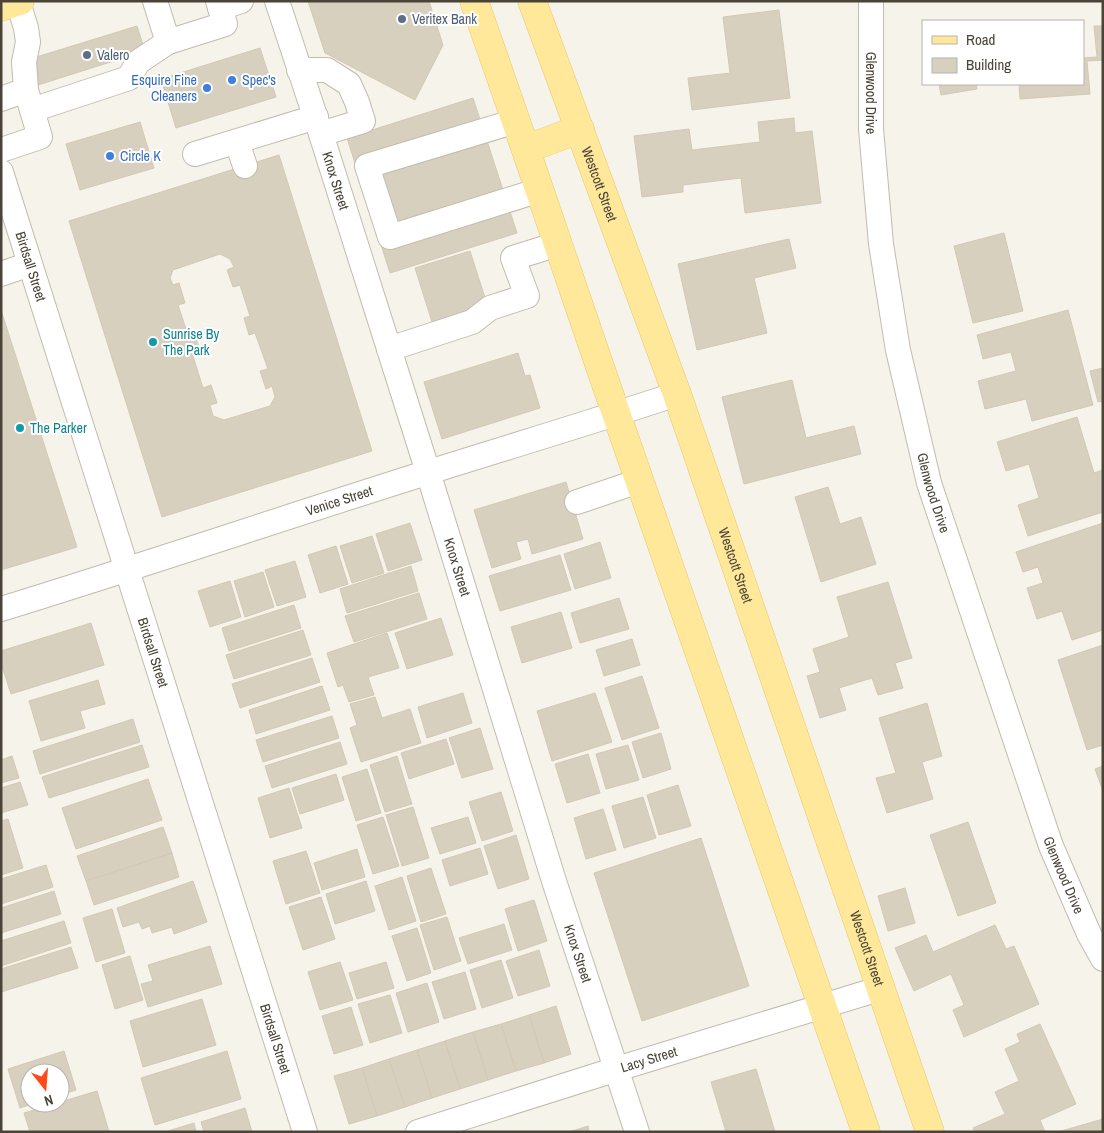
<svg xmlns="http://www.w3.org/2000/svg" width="1104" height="1133" font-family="'Archivo Narrow',sans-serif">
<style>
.building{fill:#d8d0bf;stroke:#d3c8b2;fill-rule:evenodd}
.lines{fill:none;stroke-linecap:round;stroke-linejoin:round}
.minor-casing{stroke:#c2bcad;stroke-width:26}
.major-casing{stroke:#e8c966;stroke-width:29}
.minor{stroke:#fff;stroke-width:24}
.major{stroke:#ffe89a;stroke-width:28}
.service-dot{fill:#5c6f8a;stroke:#fff;stroke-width:2}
.shop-dot{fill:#3f7fe0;stroke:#fff;stroke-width:2}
.culture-dot{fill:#0f9aa8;stroke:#fff;stroke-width:2}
.labels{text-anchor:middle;stroke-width:4;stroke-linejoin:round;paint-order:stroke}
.service-label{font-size:14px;fill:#4e5e75;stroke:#fff;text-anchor:start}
.shop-label{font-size:14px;fill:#366cbe;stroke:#fff;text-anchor:start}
.street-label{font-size:14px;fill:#4a4438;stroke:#fff}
.culture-label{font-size:14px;fill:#0d838f;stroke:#fff;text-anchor:start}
</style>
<rect width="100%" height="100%" fill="#f6f3eb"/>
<g class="building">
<polygon points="308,1 429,1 443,45 415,100 325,53"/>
<polygon points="779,10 790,98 692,110 688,78 730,73 723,17"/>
<polygon points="137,26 145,51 38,85 30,59"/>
<polygon points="1094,26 1103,26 1103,60 1087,61 1090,94 1020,99 1019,84 1083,84 1083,58 1097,57"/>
<polygon points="260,48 276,97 176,128 161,79"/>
<polygon points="939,84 976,84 977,89 941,95"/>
<polygon points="473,98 517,233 390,273 347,138"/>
<polygon points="794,118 795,133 812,131 821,203 745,213 741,178 683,185 683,192 642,197 634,136 689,129 692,150 760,142 758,122"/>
<polygon points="140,122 154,168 80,190 66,144"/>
<path d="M 279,155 L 372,451 L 162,517 L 69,221 ZM 220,254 L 230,259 L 234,267 L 227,270 L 233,287 L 240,285 L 250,316 L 244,318 L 249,335 L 255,333 L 268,369 L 260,371 L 266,389 L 272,386 L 275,397 L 270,406 L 224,420 L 213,416 L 210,405 L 217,403 L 211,385 L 203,388 L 192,353 L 200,350 L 194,332 L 188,335 L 178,305 L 185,303 L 179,283 L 173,285 L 170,278 L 173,270 Z"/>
<polygon points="1004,233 1023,311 973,323 954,246"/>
<polygon points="789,239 796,268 754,278 767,333 697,350 678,264"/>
<polygon points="470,251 487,304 432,322 415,268"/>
<polygon points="1,310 77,547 1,570"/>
<polygon points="1068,310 1093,405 1032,421 1026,399 985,409 978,381 1016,371 1011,352 983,359 977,335"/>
<polygon points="518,353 525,376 530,375 540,408 442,439 424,382"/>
<polygon points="1103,368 1103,401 1098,402 1090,371"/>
<polygon points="792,380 806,438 854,426 861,454 744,484 722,397"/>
<polygon points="1077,417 1094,473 1103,470 1103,512 1028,536 1018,505 1039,498 1029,464 1006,471 997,442"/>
<polygon points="566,482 583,539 532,554 528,539 516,542 521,559 492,568 474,510"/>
<polygon points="828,487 840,524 861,517 876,564 821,582 795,497"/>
<polygon points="410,523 422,560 388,571 376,534"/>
<polygon points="1103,523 1103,630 1072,640 1062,611 1037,619 1027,588 1043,583 1038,567 1023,572 1016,552"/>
<polygon points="372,536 384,573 352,583 340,546"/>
<polygon points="600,542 611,578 575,589 564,554"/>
<polygon points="336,546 348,584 320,593 308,555"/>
<polygon points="560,555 571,590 500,611 489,576"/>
<polygon points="295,561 306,597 277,606 265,570"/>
<polygon points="411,566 418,591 347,613 340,589"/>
<polygon points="263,572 274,607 245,617 234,581"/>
<polygon points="230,581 241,617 210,627 198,591"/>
<polygon points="888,582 912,658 895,663 903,688 878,695 872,678 839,688 846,710 820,718 807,676 820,672 813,649 849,637 837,597"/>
<polygon points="419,593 427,619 354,642 345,616"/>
<polygon points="619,598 629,629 580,643 571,613"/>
<polygon points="294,605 301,628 229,651 222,628"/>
<polygon points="561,612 572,648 522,663 511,627"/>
<polygon points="441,618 453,655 407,669 395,633"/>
<polygon points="91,623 104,665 11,694 1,663 1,651"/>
<polygon points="303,630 311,655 234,679 226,655"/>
<polygon points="387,633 399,668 368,677 374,695 349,702 343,685 338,687 327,653"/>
<polygon points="632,639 640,665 604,676 596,650"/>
<polygon points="1103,645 1103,745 1087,750 1058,660"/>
<polygon points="312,658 320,682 240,708 232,684"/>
<polygon points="642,676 659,728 622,740 605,688"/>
<polygon points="98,680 105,704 80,711 85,728 41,741 29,701"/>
<polygon points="322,686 330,710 256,734 249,710"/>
<polygon points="463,693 472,723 427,738 418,707"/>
<polygon points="595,693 612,742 552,761 537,711"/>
<polygon points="375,697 382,718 410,709 421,743 361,762 350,728 357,725 350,704"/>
<polygon points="927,703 942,756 922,762 933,799 887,813 876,778 896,773 879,718"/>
<polygon points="332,716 339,738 263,762 256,740"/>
<polygon points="133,719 140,742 40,774 33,751"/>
<polygon points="480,728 493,769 462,778 449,738"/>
<polygon points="661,733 671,769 643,778 632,742"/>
<polygon points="446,739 454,764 409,779 401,753"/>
<polygon points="340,742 347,764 272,788 265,766"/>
<polygon points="142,745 149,767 49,798 42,777"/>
<polygon points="628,745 639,780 606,789 596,754"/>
<polygon points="588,754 600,793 567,803 555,764"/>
<polygon points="12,756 19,778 1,783 1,760"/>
<polygon points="397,756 412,804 385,812 370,765"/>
<polygon points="1103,766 1103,791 1095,769"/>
<polygon points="367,769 381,813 356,821 342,777"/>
<polygon points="336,774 344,800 300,814 292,788"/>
<polygon points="148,779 162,820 76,849 62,808"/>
<polygon points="20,782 28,805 1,813 1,788"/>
<polygon points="678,785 691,826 659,835 647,795"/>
<polygon points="289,788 302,828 270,838 258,798"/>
<polygon points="501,792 513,831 482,841 469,802"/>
<polygon points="643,797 656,838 624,848 612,806"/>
<polygon points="413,807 429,858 402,866 386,815"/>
<polygon points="603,809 616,850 586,859 574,818"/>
<polygon points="383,817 399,866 373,874 357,825"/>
<polygon points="468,817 476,843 440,854 431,828"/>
<polygon points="8,819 23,868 1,875 1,821"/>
<polygon points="968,822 996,903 958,916 930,835"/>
<polygon points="163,827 172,853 86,881 77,856"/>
<polygon points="516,835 529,879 498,889 484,846"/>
<polygon points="701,838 749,986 642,1021 594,873"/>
<polygon points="480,848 488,874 450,886 442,860"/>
<polygon points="357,849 365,877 322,890 314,863"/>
<polygon points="306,851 320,893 286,904 273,861"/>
<polygon points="172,853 179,877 94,905 86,881"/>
<polygon points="46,865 53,887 1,904 1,879"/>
<polygon points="431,868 446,914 421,922 407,876"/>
<polygon points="402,877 416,921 389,930 375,886"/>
<polygon points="193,881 207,922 174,934 172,927 152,933 150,926 142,929 139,922 123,927 117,908"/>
<polygon points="366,881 375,911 335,924 326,894"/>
<polygon points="905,888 915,923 888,931 878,896"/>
<polygon points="54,891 61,914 1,933 1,908"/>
<polygon points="321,897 335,939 303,950 289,907"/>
<polygon points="534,900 547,941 518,951 505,909"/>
<polygon points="112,909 125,953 96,962 83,918"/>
<polygon points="447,917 461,961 434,970 420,925"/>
<polygon points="64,921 71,943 1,966 1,941"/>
<polygon points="504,924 512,950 468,964 459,938"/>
<polygon points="995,925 1006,949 1014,946 1039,1004 964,1037 953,1010 964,1005 951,974 914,991 895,948 926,935 933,952"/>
<polygon points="417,928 431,973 407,981 392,936"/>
<polygon points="210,946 222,984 148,1007 141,984 153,981 148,965"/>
<polygon points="71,947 78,968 1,992 1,969"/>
<polygon points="539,950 550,986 518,996 506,961"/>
<polygon points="130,956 143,1000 115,1009 102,965"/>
<polygon points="501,960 513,998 482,1008 470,970"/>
<polygon points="340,962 353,1000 320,1010 308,972"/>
<polygon points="386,962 394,988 357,999 349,973"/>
<polygon points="465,972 476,1009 444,1019 432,982"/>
<polygon points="427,983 439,1022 408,1032 396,993"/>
<polygon points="390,995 402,1033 370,1043 358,1004"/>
<polygon points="202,999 216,1045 143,1067 130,1021"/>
<polygon points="556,1006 571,1054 544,1063 529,1015"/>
<polygon points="351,1007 363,1045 334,1054 322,1016"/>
<polygon points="529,1015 544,1063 516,1071 501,1024"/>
<polygon points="501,1024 516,1071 488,1080 473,1032"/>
<polygon points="1040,1024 1076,1104 1040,1120 1045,1132 975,1132 973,1128 1005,1114 995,1092 1019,1081 1005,1049 1020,1042 1017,1034"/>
<polygon points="473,1032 488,1080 460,1089 445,1041"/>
<polygon points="445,1041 460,1089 432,1098 417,1050"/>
<polygon points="417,1050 432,1098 405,1107 389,1059"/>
<polygon points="64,1051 76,1090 60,1095 60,1073 30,1073 30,1103 35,1103 20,1108 8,1069"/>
<polygon points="227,1051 241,1099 155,1125 141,1078"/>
<polygon points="389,1059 405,1107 377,1116 362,1068"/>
<polygon points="362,1068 377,1116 349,1124 334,1076"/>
<polygon points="756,1069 775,1132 726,1132 711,1082"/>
<polygon points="97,1091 109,1132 30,1132 24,1113"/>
<polygon points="245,1108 252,1132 204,1132 201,1122"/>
<polygon points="1103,1119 1103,1132 1058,1132"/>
<polygon points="194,1123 196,1132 165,1132"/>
<polygon points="588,1126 589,1132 569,1132"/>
</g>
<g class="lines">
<g class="minor-casing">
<g id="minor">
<polyline points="155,1 168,42 225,24 218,1"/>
<path id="s1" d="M 277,1 L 321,134 L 428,472 L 554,881 L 637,1132"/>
<path id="s2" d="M 871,1 L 871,129 L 881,244 L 898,350 L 929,483 L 1051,846 L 1089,934 L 1103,959"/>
<polyline points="220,8 241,1"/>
<polyline points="299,70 327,70 349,84 357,102 363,121 321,134"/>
<polyline points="1,99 26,90"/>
<polyline points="32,110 129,78 138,62 168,42"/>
<polyline points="516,121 367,166 390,237 540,190"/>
<polyline points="237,142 245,166"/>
<polyline points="1,150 40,137 26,90 24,62 28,42 26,28 18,2"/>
<polyline points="195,154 316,117"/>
<path id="s3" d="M 1,172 L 305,1132"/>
<polyline points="1,274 30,264"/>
<polyline points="389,349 472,322 490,308 527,296 513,258 558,244"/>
<polyline points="577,502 639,481"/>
<path id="s4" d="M 1,609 C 144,565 286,517 429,472 C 512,446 595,421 677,394"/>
<path id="s5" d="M 418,1132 L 617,1069 L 882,988"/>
</g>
</g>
<g class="major-casing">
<g id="major">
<path d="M 474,1 C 523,139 569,278 617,416 C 700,655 785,893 866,1132"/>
<path id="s6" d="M 532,1 L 677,394 L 930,1132"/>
<polyline points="1,7 20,1"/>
<polyline points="526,149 580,129"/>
</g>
</g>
<use href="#minor" class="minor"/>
<use href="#major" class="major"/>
</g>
<g class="service-dot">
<circle cx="402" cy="19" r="5"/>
<circle cx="87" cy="55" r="5"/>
</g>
<g class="shop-dot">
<circle cx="232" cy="80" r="5"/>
<circle cx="207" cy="88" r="5"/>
<circle cx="110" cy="156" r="5"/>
</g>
<g class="culture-dot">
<circle cx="153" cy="342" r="5"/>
<circle cx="20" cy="428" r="5"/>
</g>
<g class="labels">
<g class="service-label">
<text x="412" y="24">Veritex Bank</text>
<text x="97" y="60">Valero</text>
</g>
<g class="shop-label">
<text x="197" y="85" text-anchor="end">Esquire Fine<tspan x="197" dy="16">Cleaners</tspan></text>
<text x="242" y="85">Spec's</text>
<text x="120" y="161">Circle K</text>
</g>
<g class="street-label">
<text dy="5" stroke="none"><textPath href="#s2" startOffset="92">Glenwood Drive</textPath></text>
<text dy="5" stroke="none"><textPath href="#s1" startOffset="189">Knox Street</textPath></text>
<text dy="5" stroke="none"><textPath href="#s6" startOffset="195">Westcott Street</textPath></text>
<text dy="5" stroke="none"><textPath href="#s3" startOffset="99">Birdsall Street</textPath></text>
<text dy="5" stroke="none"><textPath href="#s2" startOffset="498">Glenwood Drive</textPath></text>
<text dy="5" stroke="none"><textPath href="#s4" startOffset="355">Venice Street</textPath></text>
<text dy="5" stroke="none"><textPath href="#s6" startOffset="600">Westcott Street</textPath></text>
<text dy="5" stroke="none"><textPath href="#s1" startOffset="594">Knox Street</textPath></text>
<text dy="5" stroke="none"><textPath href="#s3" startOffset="504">Birdsall Street</textPath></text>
<text dy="5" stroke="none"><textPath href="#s2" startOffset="902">Glenwood Drive</textPath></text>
<text dy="5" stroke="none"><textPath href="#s6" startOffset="1005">Westcott Street</textPath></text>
<text dy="5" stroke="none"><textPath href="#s1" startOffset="999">Knox Street</textPath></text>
<text dy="5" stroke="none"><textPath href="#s3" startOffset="909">Birdsall Street</textPath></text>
<text dy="5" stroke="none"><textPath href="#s5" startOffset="242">Lacy Street</textPath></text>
</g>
<g class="culture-label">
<text x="163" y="339">Sunrise By<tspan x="163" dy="16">The Park</tspan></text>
<text x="30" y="433">The Parker</text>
</g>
</g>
<rect width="1104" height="1133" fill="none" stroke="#4a4438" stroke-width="5"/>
<rect x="922" y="20" width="162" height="65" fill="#ffffff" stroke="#b7b4af"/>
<rect x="932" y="36" width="25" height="8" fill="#ffe89a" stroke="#b7b4af"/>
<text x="966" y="45" font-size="15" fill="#4a4438">Road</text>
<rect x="932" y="58" width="25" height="15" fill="#d8d0bf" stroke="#b7b4af"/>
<text x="966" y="70" font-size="15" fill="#4a4438">Building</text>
<g transform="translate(45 1088) rotate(163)"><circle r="24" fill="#ffffff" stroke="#b7b4af"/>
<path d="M0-4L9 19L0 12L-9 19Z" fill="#ff4918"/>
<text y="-8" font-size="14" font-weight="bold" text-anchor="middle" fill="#4a4438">N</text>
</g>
</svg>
